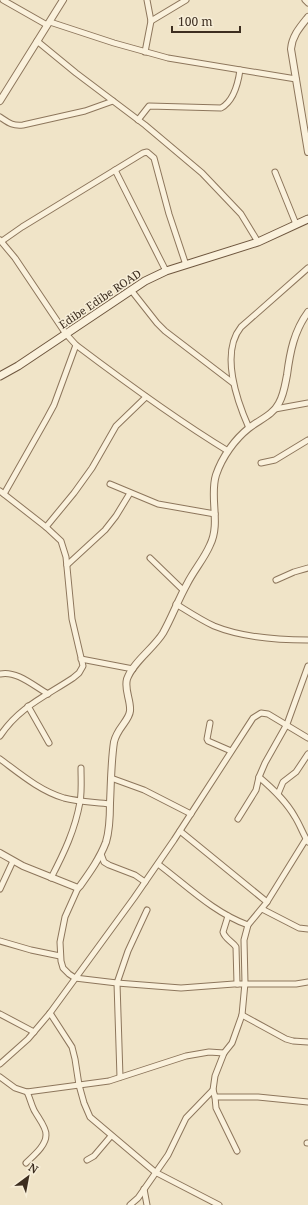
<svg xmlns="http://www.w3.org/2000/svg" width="308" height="1205" font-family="'Noto Serif',serif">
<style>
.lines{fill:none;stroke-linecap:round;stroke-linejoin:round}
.minor-casing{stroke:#8d765c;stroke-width:7}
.tertiary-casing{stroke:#8d765c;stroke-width:8}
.secondary-casing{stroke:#6f573f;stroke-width:9}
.minor{stroke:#faf1dc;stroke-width:5}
.tertiary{stroke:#faf1dc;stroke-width:6}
.secondary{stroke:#faf1dc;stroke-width:7}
.labels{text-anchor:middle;stroke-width:3;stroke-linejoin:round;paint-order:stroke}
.street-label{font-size:11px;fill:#3d2e20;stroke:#f7eed8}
</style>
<rect width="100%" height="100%" fill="#f0e4c8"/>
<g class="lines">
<g class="minor-casing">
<g id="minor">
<polyline points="3,0 47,25"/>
<polyline points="305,0 308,3"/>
<polyline points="151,21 186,0"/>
<polyline points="50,22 114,43 168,58 296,79"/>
<polyline points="37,41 76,73 145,125 202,173 241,214 258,242"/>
<polyline points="145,52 151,21 147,0"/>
<path d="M 0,117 C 9,123 12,126 23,125 L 85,111 L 113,101"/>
<path d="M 138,120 L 149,106 L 221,108 C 234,101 238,84 240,70"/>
<polyline points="115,170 166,271"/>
<polyline points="275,172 296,224"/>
<path d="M 0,240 L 15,258 L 66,334 L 76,345 C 125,382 175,419 228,451"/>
<polyline points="2,241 22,227 143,153 147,152 154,158 169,214 186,265"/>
<polyline points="131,290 157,323 165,331 233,383"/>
<polyline points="275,409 308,403"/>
<path d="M 249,428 C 237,401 220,353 241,327 L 308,268"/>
<polyline points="261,463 275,460 308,440"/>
<polyline points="110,484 158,504 215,514"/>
<path d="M 0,491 L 46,527 L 61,541 L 66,557 L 72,619 L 83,666 L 79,673 L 73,678 C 46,696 19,707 0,736"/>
<polyline points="4,494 47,418 54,405 76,345"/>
<polyline points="46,527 74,493 92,468 116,426 146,397"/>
<polyline points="150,558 183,590"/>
<polyline points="67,565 105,530 116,516 130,493"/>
<polyline points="276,580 294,572 308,568"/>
<path d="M 176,604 C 189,612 201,620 214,626 C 241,637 279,640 308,640"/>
<polyline points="81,659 133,669"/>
<path d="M 0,674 C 16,670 34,686 48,694"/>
<polyline points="28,706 49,743"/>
<polyline points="210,723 207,739 208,741 231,751"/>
<path d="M 0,759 C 19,773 40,791 64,798 C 79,802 95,802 110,804"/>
<path d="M 259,777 C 273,789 286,801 295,817 C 300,825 303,834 308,842"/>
<polyline points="111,778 144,790 191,814"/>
<polyline points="278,794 283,782 296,772 308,754"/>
<polyline points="238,819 256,790 259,777 265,763 287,724 308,666"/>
<polyline points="180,831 267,902"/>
<polyline points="101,854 104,862 109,865 135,875 145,882"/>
<path d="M 158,864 C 186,885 214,913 248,925"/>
<path d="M 51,878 C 64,853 75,830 80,802 C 82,791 81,779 81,768"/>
<polyline points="78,888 65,917 60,942 61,961 63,968 69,974 75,978 117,983 181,988 234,984 296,984 308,982"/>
<polyline points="0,889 13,861"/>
<polyline points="262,909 299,928 308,929"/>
<path d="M 228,916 L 223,932 C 225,939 232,941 236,947 L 237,984"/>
<polyline points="0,941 31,950 60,956"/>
<polyline points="50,1013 72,1047 75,1059 79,1085 84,1103 90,1117 155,1172 219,1205"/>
<polyline points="0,1014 34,1032"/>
<polyline points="242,1015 286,1039 293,1041 308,1042"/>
<polyline points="0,1064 28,1039 50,1013 134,898 174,840 253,718 261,713 268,714 308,738"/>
<polyline points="0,1077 15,1088 27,1092 109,1081 186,1056 209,1052 224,1053"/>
<polyline points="120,1077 117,983 128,951 147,910"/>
<polyline points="215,1097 258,1097 308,1102"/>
<polyline points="307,1143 308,1143"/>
<polyline points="237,1151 216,1108 215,1097 213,1090 215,1076 224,1053 232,1043 242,1015 245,983 244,940 248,925 267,902 306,839"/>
<polyline points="87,1160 94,1156 111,1136"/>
<path d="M 26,1163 C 33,1156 46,1146 46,1135 C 47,1128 37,1116 34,1110 C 31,1104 30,1098 27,1092"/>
<polyline points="144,1189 147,1205"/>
<polyline points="130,1205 138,1198 168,1155 186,1118 213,1090"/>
</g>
</g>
<g class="tertiary-casing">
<g id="tertiary">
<path d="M 308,17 C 300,27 292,36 291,49 L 308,152"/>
<polyline points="0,101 63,0"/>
<path d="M 0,853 L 23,866 L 78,888 L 80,886 C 90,872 100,858 106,842 C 110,829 110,816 110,803 C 111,783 111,762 114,742 C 117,728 129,721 130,711 C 131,700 124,690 127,679 C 133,662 154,648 163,633 C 172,617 178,600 187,584 C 194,570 204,559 210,545 C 221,523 209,497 216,475 C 222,457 235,439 249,428 C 259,420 273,415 279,403 C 284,394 285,385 287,375 C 290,352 294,331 308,312"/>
</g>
</g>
<g class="secondary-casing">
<polyline id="secondary" points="0,376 18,366 145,281 166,271 258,242 308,219"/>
</g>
<use href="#minor" class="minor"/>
<use href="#tertiary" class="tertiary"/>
<use href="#secondary" class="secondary"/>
</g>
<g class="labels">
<g class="street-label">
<text transform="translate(100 299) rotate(-34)" y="4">Edibe Edibe ROAD</text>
</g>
</g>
<g transform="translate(28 1177) rotate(32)" stroke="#f7eed8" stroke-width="3" paint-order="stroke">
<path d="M0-3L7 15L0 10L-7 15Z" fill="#3d2e20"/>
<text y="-6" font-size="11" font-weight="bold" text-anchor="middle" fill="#3d2e20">N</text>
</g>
<path d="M172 26v6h68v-6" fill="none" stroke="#3d2e20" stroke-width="2"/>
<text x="178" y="26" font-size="12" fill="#3d2e20" stroke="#f7eed8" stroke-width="3" paint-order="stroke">100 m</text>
</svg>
